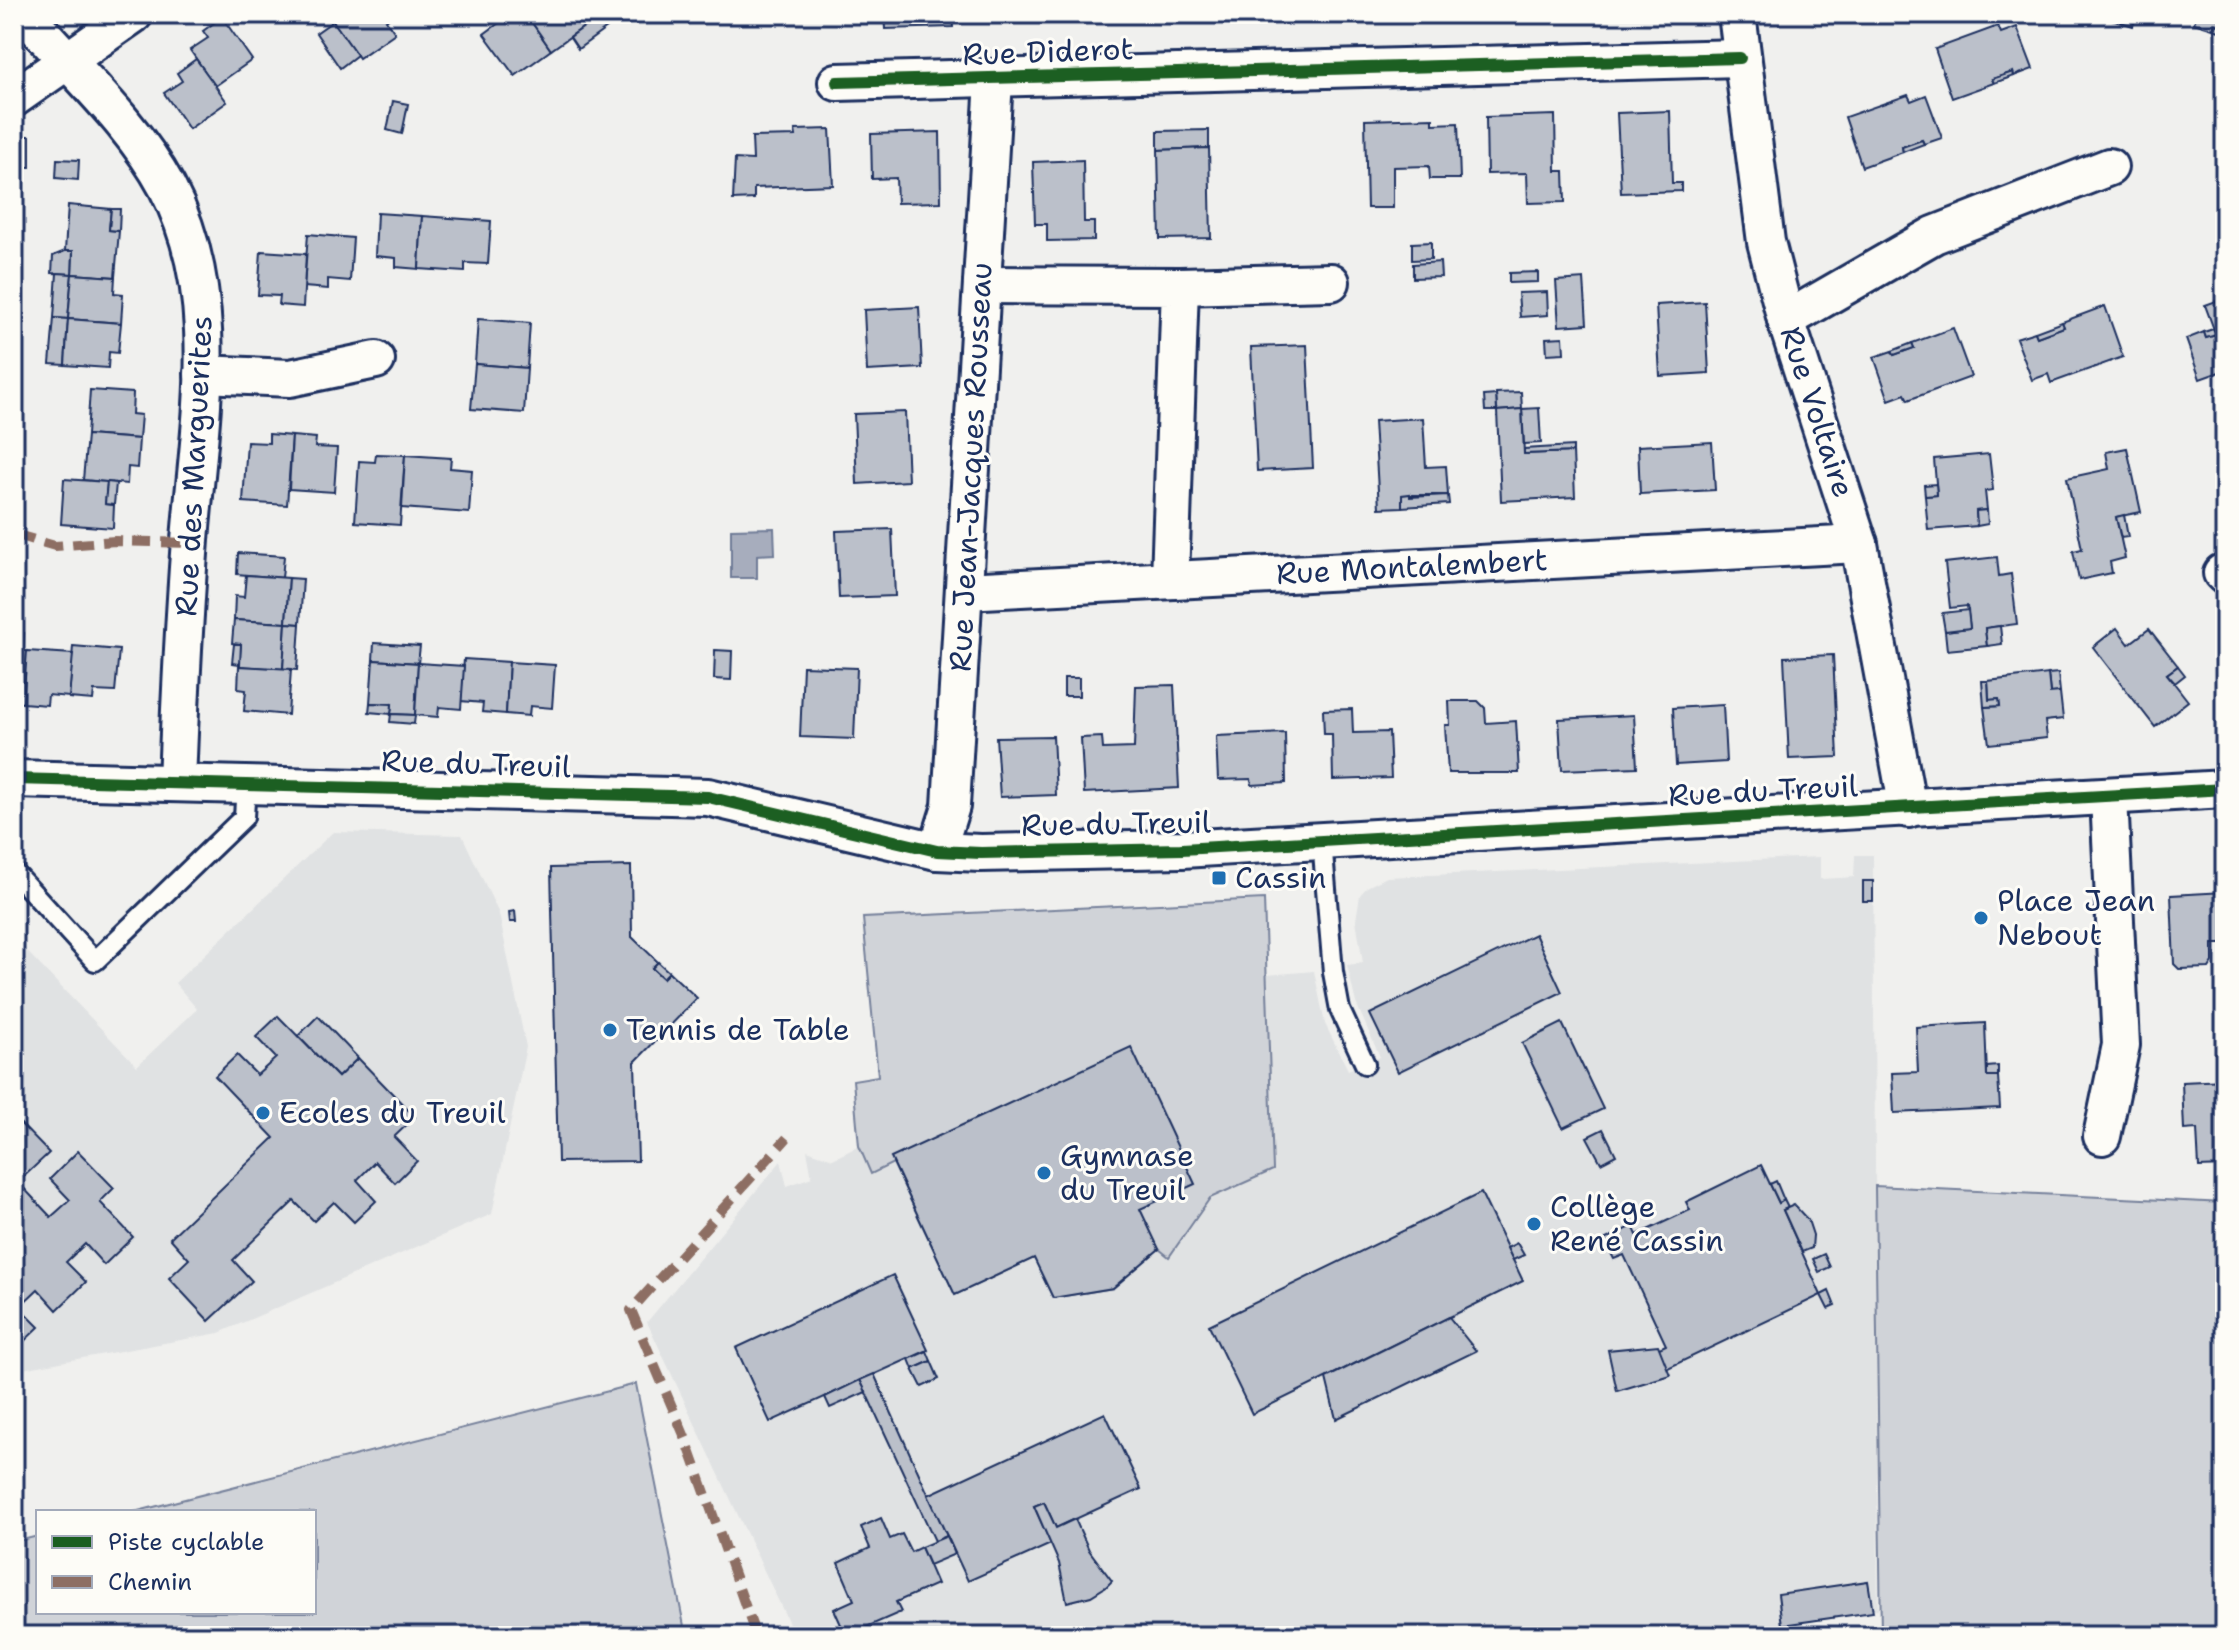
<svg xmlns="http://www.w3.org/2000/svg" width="2239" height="1650" font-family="'Shantell Sans',sans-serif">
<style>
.built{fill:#e0e2e3}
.green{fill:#d0d3d8;stroke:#76819b;stroke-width:2}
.water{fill:#a7adbd;stroke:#6f7b97;stroke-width:2}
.building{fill:#bbc0ca;stroke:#1b2f5e;stroke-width:2}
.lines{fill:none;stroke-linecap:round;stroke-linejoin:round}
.service-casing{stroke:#1b2f5e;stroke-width:24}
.minor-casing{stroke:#1b2f5e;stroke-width:42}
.service{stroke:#fdfcf7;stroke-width:18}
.minor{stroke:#fdfcf7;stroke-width:36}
.quiet{stroke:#8d6e63;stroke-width:10;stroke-dasharray:20 10;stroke-linecap:butt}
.cycleway-casing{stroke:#fdfcf7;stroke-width:17}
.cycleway{stroke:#1b5e20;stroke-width:12}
.poi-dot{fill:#1f6fb2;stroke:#fdfcf7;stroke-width:3}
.labels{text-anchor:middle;stroke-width:6;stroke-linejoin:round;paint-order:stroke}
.street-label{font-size:30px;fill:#1b2f5e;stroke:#fdfcf7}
.poi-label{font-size:30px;fill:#1b2f5e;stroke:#fdfcf7;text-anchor:start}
</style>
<rect width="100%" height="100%" fill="#f0f0ee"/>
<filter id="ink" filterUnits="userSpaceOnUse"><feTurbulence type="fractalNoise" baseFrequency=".0125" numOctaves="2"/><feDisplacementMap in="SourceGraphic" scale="16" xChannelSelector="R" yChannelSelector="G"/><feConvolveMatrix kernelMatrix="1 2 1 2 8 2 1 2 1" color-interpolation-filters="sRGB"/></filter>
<g filter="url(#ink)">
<g class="built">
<polygon points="333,832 462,835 499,914 526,1047 492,1214 219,1333 17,1370 14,1367 14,938 137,1066 197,1009 175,983"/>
<polygon points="1855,855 1873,855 1878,1609 1723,1636 795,1636 647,1322 781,1161 787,1186 812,1177 807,1150 833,1159 859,1146 871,1174 893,1163 1034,1258 1113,1288 1159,1249 1170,1256 1210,1198 1273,1170 1267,975 1314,971 1325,1024 1348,1070 1380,1057 1356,1003 1347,965 1363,963 1356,920 1360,895 1367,887 1387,877 1820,857 1820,879 1840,878 1854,877"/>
</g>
<g class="green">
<polygon points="1264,899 1273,1170 1210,1198 1169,1257 1159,1249 1113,1288 1053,1298 1034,1258 955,1295 893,1163 871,1174 859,1146 853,1080 878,1076 863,918"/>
<polygon points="1875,1186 2225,1203 2225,1636 1881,1636"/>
<polygon points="636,1384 686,1636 14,1636 14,1542 38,1536 38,1612 314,1612 314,1512 134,1512"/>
</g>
<polygon class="water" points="774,528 775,554 757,555 757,578 731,578 731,529"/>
<g class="building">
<polygon points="343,14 393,14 386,20 395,33 359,58 333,21"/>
<polygon points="511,14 526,14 551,50 515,76 484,34"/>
<polygon points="526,14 602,14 551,50"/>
<polygon points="602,14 609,14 615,22 578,49 570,37"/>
<polygon points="884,14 952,14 953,27 885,29"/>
<polygon points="1007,14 1082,14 1082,24 1048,24 1048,18 1008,20"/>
<polygon points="1148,14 1210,14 1210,20 1148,21"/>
<polygon points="1252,14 1326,14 1326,17 1252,18"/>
<polygon points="2096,14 2137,14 2133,26"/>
<polygon points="2197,14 2225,14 2225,27 2215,24 2213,29 2194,23"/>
<polygon points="222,17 252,60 215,86 190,50 208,38 203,31"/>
<polygon points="333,21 357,55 340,68 316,33"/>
<polygon points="2215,24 2225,27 2225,33 2213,29"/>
<polygon points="1998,26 2001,33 2017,27 2033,69 2014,76 2013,72 1992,79 1994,83 1952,98 1935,49"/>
<polygon points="196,59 227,102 189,129 164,93 182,81 177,73"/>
<polygon points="2013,72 2014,76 1994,83 1992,79"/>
<polygon points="1908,95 1911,101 1926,95 1942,138 1924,144 1922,140 1902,147 1903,152 1862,167 1845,117"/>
<polygon points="393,101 408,104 402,134 387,130"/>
<polygon points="1670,111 1672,183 1681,183 1681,191 1621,193 1617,113"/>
<polygon points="1555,115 1556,171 1564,171 1565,202 1528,203 1527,173 1487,174 1486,117"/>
<polygon points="1433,118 1433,124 1458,123 1460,179 1430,179 1429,166 1393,167 1393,208 1367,208 1365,120"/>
<polygon points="830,129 833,185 754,188 754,199 733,200 735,159 753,160 752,137 796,136 795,130"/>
<polygon points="1209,130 1209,148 1158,150 1158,131"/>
<polygon points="940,132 941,202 897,203 896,178 872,179 871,134"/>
<rect x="14" y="136" width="16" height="31"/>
<polygon points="1922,140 1924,144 1903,152 1902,147"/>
<polygon points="1209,148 1211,238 1160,239 1158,150"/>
<polygon points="57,159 79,160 78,180 56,178"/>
<polygon points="1083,160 1084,222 1094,222 1094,240 1047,241 1047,224 1035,224 1033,162"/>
<polygon points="68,205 111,209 109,230 119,231 115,277 72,274 73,251 65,251"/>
<polygon points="111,209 120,209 119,231 109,230"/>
<polygon points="377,213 422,216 419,269 396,267 396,258 375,256"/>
<polygon points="422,216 491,221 488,264 465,263 465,272 419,269"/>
<polygon points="308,234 353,238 350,281 328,279 328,289 304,287"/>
<polygon points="1431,242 1431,259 1412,260 1412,243"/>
<polygon points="65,251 73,251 72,274 52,273 53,256"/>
<polygon points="261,251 306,254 303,307 279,305 280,296 258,295"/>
<polygon points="1440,262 1441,277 1413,278 1413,264"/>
<polygon points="1538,272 1538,282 1509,283 1509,273"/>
<polygon points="57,273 72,274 68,319 54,318"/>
<polygon points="72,274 115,277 114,293 123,294 121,323 68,319"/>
<polygon points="1584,279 1587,324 1559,326 1556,281"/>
<polygon points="1547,292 1548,315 1520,317 1518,293"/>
<polygon points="2225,298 2225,370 2200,379 2186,339 2204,332 2206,338 2216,335 2205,305"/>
<polygon points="1705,302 1709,373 1660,376 1656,305"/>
<polygon points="2105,306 2123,357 2051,383 2048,374 2032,380 2016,338 2035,332 2037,337 2064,327 2062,322"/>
<polygon points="919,307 922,368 867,371 864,310"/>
<polygon points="54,318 68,319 65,365 50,364"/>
<polygon points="68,319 121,323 118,353 109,352 108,368 65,365"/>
<polygon points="478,319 530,323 527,368 475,364"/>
<polygon points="2062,322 2064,327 2037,337 2035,332"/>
<polygon points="1953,328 1971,377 1908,400 1905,394 1889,400 1874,357 1892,351 1894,355 1914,348 1912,343"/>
<polygon points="2213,329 2216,335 2206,338 2204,332"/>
<polygon points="1563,337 1564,353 1547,354 1546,338"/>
<polygon points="1912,343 1914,348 1894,355 1892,351"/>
<polygon points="1307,345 1313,468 1257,471 1251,347"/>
<polygon points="475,364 527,368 524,413 471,409"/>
<polygon points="90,390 133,393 132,414 141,415 139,439 87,435"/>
<polygon points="1521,392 1522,409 1497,411 1496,393"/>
<polygon points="1496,395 1497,411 1485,411 1484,396"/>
<polygon points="1539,408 1541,443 1524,444 1522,409"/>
<polygon points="1522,409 1524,454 1573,452 1575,497 1501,501 1497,411"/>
<polygon points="905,412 908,481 857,484 854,414"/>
<polygon points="1423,418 1426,467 1446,466 1448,495 1402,495 1402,507 1379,508 1374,421"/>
<polygon points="269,434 292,436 287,505 243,502 247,442 269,443"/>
<polygon points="87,435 139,439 137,468 128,467 127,484 83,480"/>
<polygon points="292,436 316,438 315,447 337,448 334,492 289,489"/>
<polygon points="1712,442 1715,490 1640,494 1638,446"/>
<polygon points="1573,446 1573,452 1524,454 1524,449"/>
<polygon points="2127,448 2141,512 2116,517 2125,558 2110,562 2112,573 2079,580 2073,551 2082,549 2067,478 2109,469 2106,452"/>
<polygon points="376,454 405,455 400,525 355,522 359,461 375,462"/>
<polygon points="1989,454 1993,490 1985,491 1987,510 1976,511 1977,526 1928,530 1925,496 1937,495 1934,459"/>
<polygon points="405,455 451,458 450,468 472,470 469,513 402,508"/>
<polygon points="64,479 107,482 105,504 114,505 113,528 61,524"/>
<polygon points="107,482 116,483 114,505 105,504"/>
<polygon points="1936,484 1937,495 1925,496 1924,485"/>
<polygon points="1410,494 1410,497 1448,495 1449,504 1402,507 1402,495"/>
<polygon points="1987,510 1988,524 1977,526 1976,511"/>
<polygon points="2124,515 2128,537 2121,538 2116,517"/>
<polygon points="892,529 895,596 839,598 836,531"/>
<polygon points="238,553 284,556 282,578 237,574"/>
<polygon points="1997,557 1999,576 2011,574 2017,624 1985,628 1987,646 1947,650 1945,631 1970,628 1967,606 1950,608 1945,563"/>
<polygon points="246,575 289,578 286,623 234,620 235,596 244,597"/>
<polygon points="289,578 303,579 300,624 286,623"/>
<polygon points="1968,610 1970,628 1945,631 1942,613"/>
<polygon points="234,620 286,623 283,669 239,666 241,644 232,643"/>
<polygon points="286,623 300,624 297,670 283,669"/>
<polygon points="2000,626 2002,644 1987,646 1985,628"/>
<polygon points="2117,628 2129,644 2149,629 2178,666 2167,674 2188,701 2155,727 2093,647"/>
<polygon points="14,633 24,633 23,650 14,650"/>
<polygon points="374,643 420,646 418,663 373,660"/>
<polygon points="234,644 241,644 240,664 232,663"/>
<polygon points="73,646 119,650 115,692 94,691 93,700 69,698"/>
<polygon points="14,650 27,651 23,703 14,702"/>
<polygon points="715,650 732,651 731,680 714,679"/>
<polygon points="27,651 73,654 69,697 48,695 47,705 23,703"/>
<polygon points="1833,655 1838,757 1789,759 1784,657"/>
<polygon points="464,659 509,662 506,714 482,712 483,703 461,701"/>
<polygon points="373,660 418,663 415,715 391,714 392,704 370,703"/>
<polygon points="509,662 555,665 552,708 530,706 529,716 506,714"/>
<polygon points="418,663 464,666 461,709 439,707 438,717 415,715"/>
<polygon points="239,666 291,669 288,715 244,711 246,690 238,689"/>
<polygon points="803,666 857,668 854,739 800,737"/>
<polygon points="2178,666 2185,675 2175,683 2167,674"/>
<polygon points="2058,673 2060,692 2050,693 2048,674"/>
<polygon points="2048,674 2050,693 2060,692 2063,719 2045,721 2047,738 1989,744 1984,707 2000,706 1999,699 1989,700 1988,681"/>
<rect x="1064" y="678" width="15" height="18"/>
<polygon points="1982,681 1988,681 1989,700 1999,699 2000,706 1984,707"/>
<polygon points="1174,685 1179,788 1084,793 1081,738 1102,737 1103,749 1134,748 1136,686"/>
<polygon points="1449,701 1478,701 1485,708 1486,723 1516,721 1519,773 1448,773 1445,725 1450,725"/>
<polygon points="370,703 392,704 391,714 369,712"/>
<polygon points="1723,705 1726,762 1676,765 1673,708"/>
<polygon points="1352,709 1353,733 1389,732 1391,778 1333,780 1332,734 1324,734 1323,710"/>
<polygon points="391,714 415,715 414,724 390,722"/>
<polygon points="1634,715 1637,767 1562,770 1559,719"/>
<polygon points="1285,733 1286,783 1252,785 1251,779 1218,780 1216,736"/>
<polygon points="1053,736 1056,795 1000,797 996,737"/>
<polygon points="631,866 632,937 658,962 652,968 663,978 669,972 697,998 635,1062 638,1161 558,1162 551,868"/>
<rect x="1863" y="881" width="10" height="20"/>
<polygon points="2225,892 2225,944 2213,944 2213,962 2209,968 2179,969 2174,964 2171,895"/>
<polygon points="515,911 516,922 510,922 509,912"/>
<polygon points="1535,934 1562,992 1398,1072 1370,1014"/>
<polygon points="658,962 669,972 663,978 652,968"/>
<polygon points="278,1016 338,1077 358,1058 415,1117 394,1137 417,1161 395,1183 375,1162 357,1180 376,1201 354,1222 334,1202 314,1221 294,1201 233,1260 252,1281 209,1321 169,1278 189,1259 170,1238 274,1138 215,1076 237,1055 257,1075 276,1058 256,1037"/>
<polygon points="318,1016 358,1058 338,1077 298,1036"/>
<polygon points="1562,1023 1603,1109 1563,1128 1522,1043"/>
<polygon points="1985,1023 1987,1076 1998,1076 2000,1108 1894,1113 1892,1073 1918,1072 1916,1027"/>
<polygon points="1131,1047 1195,1184 1140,1209 1159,1249 1113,1288 1053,1298 1034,1258 955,1295 891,1158"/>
<polygon points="1998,1066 1998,1076 1987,1076 1987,1067"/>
<polygon points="2225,1080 2225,1166 2199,1167 2197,1129 2184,1130 2182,1082"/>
<polygon points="14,1117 49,1153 18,1182 51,1217 70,1200 50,1179 78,1151 114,1188 100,1202 133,1237 104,1265 85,1244 66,1262 86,1282 57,1310 38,1289 19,1307 39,1327 14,1351"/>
<polygon points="1603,1129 1616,1155 1601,1163 1587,1137"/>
<polygon points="1761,1165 1779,1203 1784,1200 1788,1208 1783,1210 1821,1295 1666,1369 1657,1349 1666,1345 1624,1255 1614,1259 1604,1240 1633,1226 1637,1235 1690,1210 1686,1202"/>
<polygon points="1776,1181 1784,1200 1779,1203 1770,1184"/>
<polygon points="1481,1193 1523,1281 1252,1414 1209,1325"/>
<polygon points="1794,1205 1808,1220 1813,1235 1812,1248 1802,1252 1783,1210"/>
<polygon points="1517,1243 1524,1255 1513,1260 1507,1248"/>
<polygon points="1824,1254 1830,1267 1819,1272 1813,1259"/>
<polygon points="893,1275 928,1350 770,1422 736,1348"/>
<polygon points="1829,1291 1835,1306 1828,1309 1821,1295"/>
<polygon points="1449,1317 1476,1351 1336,1419 1326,1378"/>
<polygon points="1658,1345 1670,1375 1617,1391 1608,1350"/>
<polygon points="927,1351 931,1361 913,1369 909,1359"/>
<polygon points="931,1361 939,1379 922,1387 913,1369"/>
<polygon points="874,1374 947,1536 935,1541 860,1380"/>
<polygon points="860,1380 866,1392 830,1408 825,1397"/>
<polygon points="1105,1413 1141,1489 1056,1528 1044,1502 1034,1506 1051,1544 968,1581 928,1495"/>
<polygon points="1044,1502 1056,1528 1075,1519 1089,1550 1112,1581 1107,1586 1091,1596 1067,1602 1059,1563 1034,1506"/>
<polygon points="881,1518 890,1539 902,1534 911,1552 921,1547 937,1584 896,1602 901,1612 846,1636 834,1609 854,1600 838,1563 870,1548 861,1527"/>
<polygon points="947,1536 955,1554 929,1565 921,1547"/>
<polygon points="1868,1581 1873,1612 1782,1625 1778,1594"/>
<polygon points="14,1614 20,1636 14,1636"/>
</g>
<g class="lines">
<g class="service-casing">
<g id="service">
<polyline points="1322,841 1333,972 1340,1010 1365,1064"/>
<polyline points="14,872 95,961 244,817 246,784"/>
</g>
</g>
<g class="minor-casing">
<g id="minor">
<path d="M 25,14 C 73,70 132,122 167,187 C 225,296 199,423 190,540 C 184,620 180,702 177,783"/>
<polyline points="1737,14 1766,242 1786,320 1859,544 1908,809"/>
<polyline points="837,82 1740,58"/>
<polyline points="14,98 134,14"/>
<polyline points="982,285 1180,286 1170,579"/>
<polyline points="1180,286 1331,282"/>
<polyline points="1786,320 1934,235 2109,167"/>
<polyline points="203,374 290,378 376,360"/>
<polyline points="2222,573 2225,576"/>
<polyline points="965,591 1859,544"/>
<polyline points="14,779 708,797 937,851 981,853 1182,849 2225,789"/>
<polyline points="937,851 951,806 994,80"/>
<polyline points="2102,1136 2121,1045 2109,797"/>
</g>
</g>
<use href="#service" class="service"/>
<use href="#minor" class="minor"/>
<g class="quiet">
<polyline points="14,534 55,546 115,541 190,543"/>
<polyline points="756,1636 687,1442 631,1310 787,1138"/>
</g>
<g class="cycleway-casing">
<g id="cycleway">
<polyline points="837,82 1740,58"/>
<polyline points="14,779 708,797 937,851 981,853 1182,849 2225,789"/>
</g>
</g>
<use href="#cycleway" class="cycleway"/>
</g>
</g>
<g class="poi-dot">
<rect x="1211" y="870" width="16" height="16" rx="4"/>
<circle cx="1981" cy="918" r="8"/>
<circle cx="610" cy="1030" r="8"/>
<circle cx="263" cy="1113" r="8"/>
<circle cx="1044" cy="1173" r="8"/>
<circle cx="1534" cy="1224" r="8"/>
</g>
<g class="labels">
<g class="street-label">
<text transform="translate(1048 52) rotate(-2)" y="10">Rue Diderot</text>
<text transform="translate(1817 412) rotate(72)" y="10">Rue Voltaire</text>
<text transform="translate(194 466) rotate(-87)" y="10">Rue des Marguerites</text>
<text transform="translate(971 467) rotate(-87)" y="10">Rue Jean-Jacques Rousseau</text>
<text transform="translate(1412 567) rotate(-3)" y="10">Rue Montalembert</text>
<text transform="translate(476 764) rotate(2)" y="10">Rue du Treuil</text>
<text transform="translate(1763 791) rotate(-3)" y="10">Rue du Treuil</text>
<text transform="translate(1116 824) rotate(-1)" y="10">Rue du Treuil</text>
</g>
<g class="poi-label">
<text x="1235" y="888">Cassin</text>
<text x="1997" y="911">Place Jean<tspan x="1997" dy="34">Nebout</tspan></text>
<text x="626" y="1040">Tennis de Table</text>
<text x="279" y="1123">Ecoles du Treuil</text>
<text x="1060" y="1166">Gymnase<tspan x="1060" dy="34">du Treuil</tspan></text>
<text x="1550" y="1217">Collège<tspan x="1550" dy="34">René Cassin</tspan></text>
</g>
</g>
<rect width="2239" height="1650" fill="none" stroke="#fdfcf7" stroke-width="48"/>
<rect x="24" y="24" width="2191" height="1602" fill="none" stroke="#1b2f5e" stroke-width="3" filter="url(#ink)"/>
<rect x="36" y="1510" width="280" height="104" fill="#fdfcf7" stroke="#a3aaba" stroke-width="2"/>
<rect x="52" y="1536" width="40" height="12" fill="#1b5e20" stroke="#a3aaba" stroke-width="2"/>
<text x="108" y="1550" font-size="24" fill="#1b2f5e">Piste cyclable</text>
<rect x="52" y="1576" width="40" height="12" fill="#8d6e63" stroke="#a3aaba" stroke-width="2"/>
<text x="108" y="1590" font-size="24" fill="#1b2f5e">Chemin</text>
</svg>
